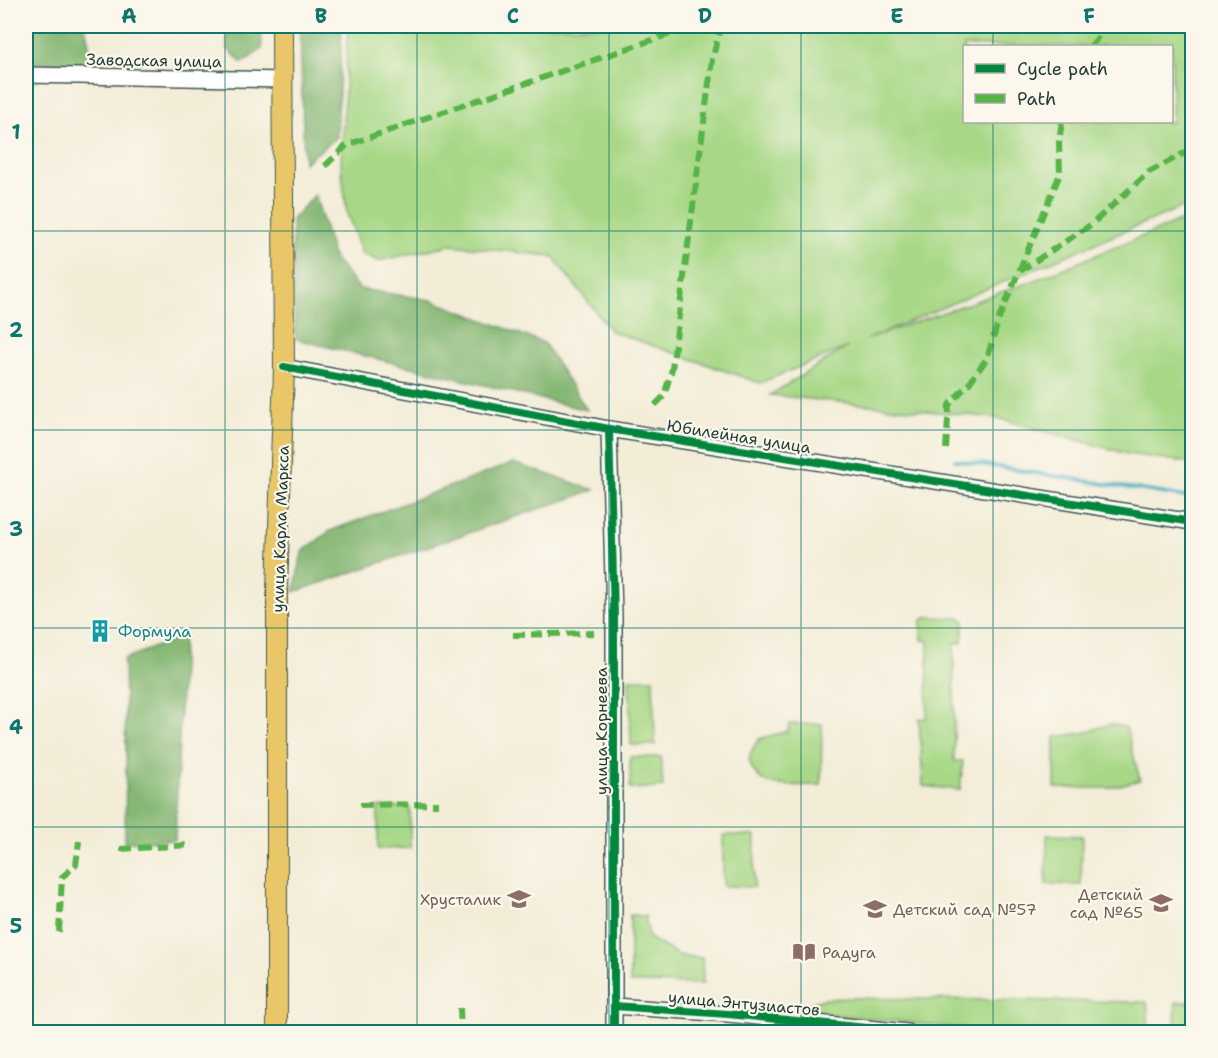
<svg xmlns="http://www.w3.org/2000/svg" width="1218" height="1058" font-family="'Shantell Sans',sans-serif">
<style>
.green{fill:#a8d887;stroke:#648a5e;stroke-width:1.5;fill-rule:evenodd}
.forest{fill:#86b874;stroke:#527a54;stroke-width:1.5}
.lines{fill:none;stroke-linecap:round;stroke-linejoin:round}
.stream{stroke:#42abc2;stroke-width:4}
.minor-casing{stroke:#3f574d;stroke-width:18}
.major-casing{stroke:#3f574d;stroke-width:22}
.minor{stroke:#fff;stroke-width:15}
.major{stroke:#e9c769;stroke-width:20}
.quiet{stroke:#55b346;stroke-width:6;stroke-dasharray:12 6;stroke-linecap:butt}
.cycleway-casing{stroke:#fbf7ec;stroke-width:11}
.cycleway{stroke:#00873e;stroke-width:8}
.grid{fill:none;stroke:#0f766e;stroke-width:1.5;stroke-opacity:0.55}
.labels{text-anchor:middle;stroke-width:4.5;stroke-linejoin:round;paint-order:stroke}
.street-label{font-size:16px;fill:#1f3d34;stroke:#fbf7ec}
.culture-label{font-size:16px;fill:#0d838f;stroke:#fbf7ec;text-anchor:start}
.education-label{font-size:16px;fill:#785e54;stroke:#fbf7ec;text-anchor:end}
.neatline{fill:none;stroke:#0f766e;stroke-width:2}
.grid-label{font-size:20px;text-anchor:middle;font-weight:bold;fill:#0f766e}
</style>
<rect width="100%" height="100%" fill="#fbf7ec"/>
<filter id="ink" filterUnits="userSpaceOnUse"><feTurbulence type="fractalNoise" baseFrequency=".0167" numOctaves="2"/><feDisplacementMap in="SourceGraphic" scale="12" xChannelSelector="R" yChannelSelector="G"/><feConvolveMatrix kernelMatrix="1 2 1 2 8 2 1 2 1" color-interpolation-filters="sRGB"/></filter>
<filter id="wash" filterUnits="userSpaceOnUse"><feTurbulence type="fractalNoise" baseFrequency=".008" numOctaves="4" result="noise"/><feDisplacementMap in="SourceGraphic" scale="24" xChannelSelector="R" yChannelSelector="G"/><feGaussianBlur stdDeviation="1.35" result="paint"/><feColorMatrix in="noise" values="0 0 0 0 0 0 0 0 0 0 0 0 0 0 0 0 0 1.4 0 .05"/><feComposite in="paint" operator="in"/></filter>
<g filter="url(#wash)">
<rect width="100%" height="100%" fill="#f3edd8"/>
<g class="green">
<path d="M 348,26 L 1192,26 L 1192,203 L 867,339 L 1030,282 L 1192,216 L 1192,463 L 1128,454 L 997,418 L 770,395 L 848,347 L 760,383 L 611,331 L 552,256 L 450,245 L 378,261 L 362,254 L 347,213 L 341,165 ZM 1172,46 L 1172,122 L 964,122 L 964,46 Z"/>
<polygon points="927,617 959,618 964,620 962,643 954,643 954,761 963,761 960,790 923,786 919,719 927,718 928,641 922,640 921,621"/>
<polygon points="629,679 653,679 655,745 631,745"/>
<path d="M 789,724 L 822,724 L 821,785 C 806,785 787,787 772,784 C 759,781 745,765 751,752 C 753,748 756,743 759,739 L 788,731 Z"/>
<polygon points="1110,724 1126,727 1140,780 1108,788 1055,788 1055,737 1083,733"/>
<polygon points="630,757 661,757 663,787 630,789"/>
<polygon points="378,807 410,807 410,848 378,849"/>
<polygon points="723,835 755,836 754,887 723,886"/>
<polygon points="1047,835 1082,836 1081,885 1046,884"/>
<polygon points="630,915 645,916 649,938 678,955 702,958 703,984 630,983"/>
<polygon points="854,998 1147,1002 1149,1032 996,1032 790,1010 823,999"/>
<polygon points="1176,1002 1192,1002 1192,1032 1175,1032"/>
</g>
<g class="forest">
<polygon points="26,26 85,26 93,64 26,63"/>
<polygon points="228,26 261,26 262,49 242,63 227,48"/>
<polygon points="300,26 342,26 337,137 304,163"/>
<polygon points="315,195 334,259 360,289 431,300 544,343 587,410 295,339 292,219"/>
<polygon points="513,463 595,490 294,592 302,552 330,531"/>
<polygon points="183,636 175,840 125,842 126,759 124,659"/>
</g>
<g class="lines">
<polyline class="stream" points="955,460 1192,498"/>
</g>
</g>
<g filter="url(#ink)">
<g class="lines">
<g class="minor-casing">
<g id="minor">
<polyline points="26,75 283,80"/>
<polyline points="284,367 609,429 1192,522"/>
<polyline points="609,429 614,616 614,1032"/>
<polyline points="614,1006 728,1014 907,1032"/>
</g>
</g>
<g class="major-casing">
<polyline id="major" points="277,1032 277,592 284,367 282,26"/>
</g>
<use href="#minor" class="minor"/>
<use href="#major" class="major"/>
<g class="quiet">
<polyline points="1091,46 1107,26"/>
<polyline points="325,166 347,145 693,26"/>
<polyline points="1020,271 1092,224 1149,172 1192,149"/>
<polyline points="655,405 664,396 672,369 712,60 721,26"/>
<polyline points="946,449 949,405 970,382 987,358 1000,316 1060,174 1059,142 1062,122"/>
<polyline points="513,635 594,633"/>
<polyline points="360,805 438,804"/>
<polyline points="120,849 192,845"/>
<polyline points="59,932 62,877 76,865 79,841"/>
<polyline points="460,1008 461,1032"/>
</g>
<g class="cycleway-casing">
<g id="cycleway">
<polyline points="284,367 609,429 1192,522"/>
<polyline points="609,429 614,616 614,1032"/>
<polyline points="614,1006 728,1014 907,1032"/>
</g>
</g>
<use href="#cycleway" class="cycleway"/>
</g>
</g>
<path class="grid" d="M 225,26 L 225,1032M 417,26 L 417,1032M 609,26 L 609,1032M 801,26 L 801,1032M 993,26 L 993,46M 993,122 L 993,1032M 26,231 L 1192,231M 26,430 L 1192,430M 26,628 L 1192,628M 26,827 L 1192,827"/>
<defs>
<g id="building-bare" transform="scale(1.8)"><path d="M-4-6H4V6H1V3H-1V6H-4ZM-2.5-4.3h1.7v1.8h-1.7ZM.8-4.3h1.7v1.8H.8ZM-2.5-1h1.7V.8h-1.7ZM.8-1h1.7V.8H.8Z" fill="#0f9aa8" stroke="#fbf7ec" stroke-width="2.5" paint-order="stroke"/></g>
<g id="school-bare" transform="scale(1.8)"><path d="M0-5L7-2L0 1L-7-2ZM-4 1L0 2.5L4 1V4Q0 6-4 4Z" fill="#8d6e63" stroke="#fbf7ec" stroke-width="2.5" paint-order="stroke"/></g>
<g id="library-bare" transform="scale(1.8)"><path d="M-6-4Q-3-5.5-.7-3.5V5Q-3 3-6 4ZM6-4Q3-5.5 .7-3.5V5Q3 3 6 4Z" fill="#8d6e63" stroke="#fbf7ec" stroke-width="2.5" paint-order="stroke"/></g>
</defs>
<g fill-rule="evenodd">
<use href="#building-bare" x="100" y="631"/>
<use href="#school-bare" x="519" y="899"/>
<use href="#school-bare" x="1161" y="903"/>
<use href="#school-bare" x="875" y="909"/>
<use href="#library-bare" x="804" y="952"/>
</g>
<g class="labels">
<g class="street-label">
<text transform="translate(154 60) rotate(1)" y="6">Заводская улица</text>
<text transform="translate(739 436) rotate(9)" y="6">Юбилейная улица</text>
<text transform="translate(280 529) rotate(-88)" y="6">улица Карла Маркса</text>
<text transform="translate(601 731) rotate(-90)" y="6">улица Корнеева</text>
<text transform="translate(744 1003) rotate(5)" y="6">улица Энтузиастов</text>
</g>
<g class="culture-label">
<text x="118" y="637">Формула</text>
</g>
<g class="education-label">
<text x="1143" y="900">Детский<tspan x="1143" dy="18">сад №65</tspan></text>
<text x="501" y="905">Хрусталик</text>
<text x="893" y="915" text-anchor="start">Детский сад №57</text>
<text x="822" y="958" text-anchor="start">Радуга</text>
</g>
</g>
<rect width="1218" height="1058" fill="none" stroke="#fbf7ec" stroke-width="66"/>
<rect x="963" y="45" width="210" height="78" fill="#fbf7ec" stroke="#a3ada2" stroke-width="1.5"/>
<rect x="975" y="64" width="30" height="9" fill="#00873e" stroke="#a3ada2" stroke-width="1.5"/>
<text x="1017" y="75" font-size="18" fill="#1f3d34">Cycle path</text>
<rect x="975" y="94" width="30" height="9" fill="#55b346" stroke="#a3ada2" stroke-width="1.5"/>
<text x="1017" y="105" font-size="18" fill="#1f3d34">Path</text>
<rect x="33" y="33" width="1152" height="992" class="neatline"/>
<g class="grid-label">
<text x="129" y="23">A</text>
<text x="321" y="23">B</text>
<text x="513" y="23">C</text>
<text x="705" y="23">D</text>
<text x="897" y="23">E</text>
<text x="1089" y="23">F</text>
<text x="16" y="139">1</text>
<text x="16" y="337">2</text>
<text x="16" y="536">3</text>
<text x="16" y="734">4</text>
<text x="16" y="933">5</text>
</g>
</svg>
